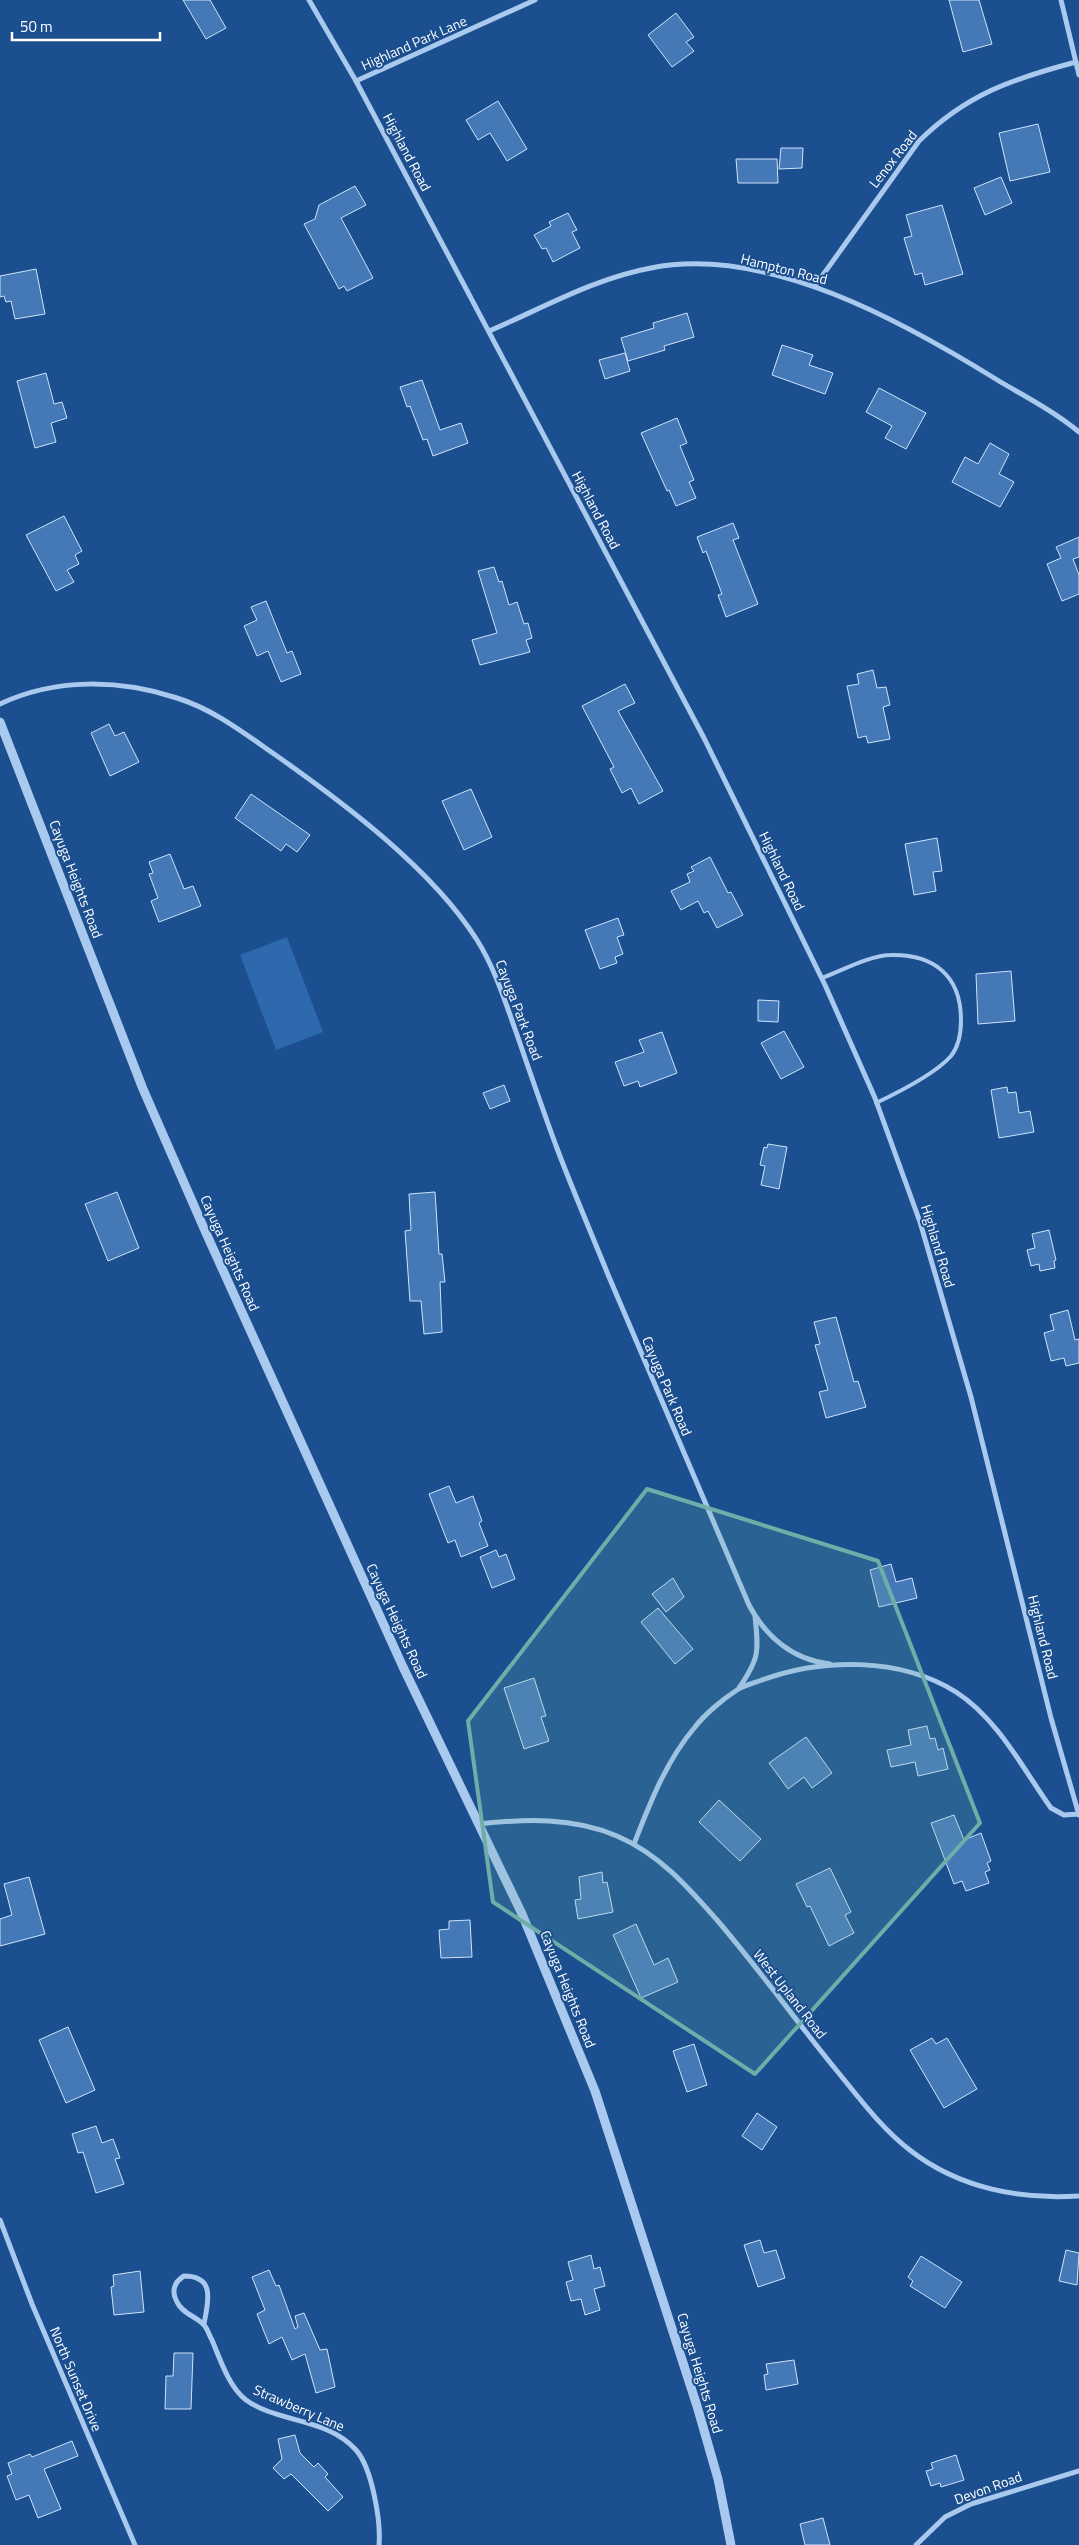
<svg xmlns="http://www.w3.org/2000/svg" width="1079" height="2545" font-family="'Titillium Web',sans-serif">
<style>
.green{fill:#2e69ad}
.building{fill:#4478b7;stroke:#cfe3fa}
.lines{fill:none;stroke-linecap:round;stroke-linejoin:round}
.service{stroke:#a9c9ee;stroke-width:4}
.minor{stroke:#a9c9ee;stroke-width:5}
.tertiary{stroke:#a9c9ee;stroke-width:9}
.marked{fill:#6fada8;fill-opacity:0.2;stroke:#6fada8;stroke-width:4;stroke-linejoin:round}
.labels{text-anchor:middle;stroke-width:4;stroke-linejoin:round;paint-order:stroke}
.street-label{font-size:14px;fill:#fff;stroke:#1b4f8f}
</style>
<rect width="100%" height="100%" fill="#1b4f8f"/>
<polygon class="green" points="287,937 323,1032 276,1050 240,955"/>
<g class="building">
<polygon points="183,0 210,0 226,28 206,39"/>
<polygon points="949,0 979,0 992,44 963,52"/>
<polygon points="676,13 694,37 686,42 694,51 672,67 648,35"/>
<polygon points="498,101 527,149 507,161 490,133 478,140 466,120"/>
<polygon points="1038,124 1050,172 1010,181 999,133"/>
<polygon points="781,148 803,148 802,168 779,169"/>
<polygon points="736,159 777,159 778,183 738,183"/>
<polygon points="1001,177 1012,203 985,215 974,188"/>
<polygon points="355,186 366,205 341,218 373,278 347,291 344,286 339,289 304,224 315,219 319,205"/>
<polygon points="942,205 963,274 925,285 922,273 915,275 904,238 912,236 906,215"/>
<polygon points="568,213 577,230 572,232 580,248 553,262 546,248 542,249 534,235 551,226 549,222"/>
<polygon points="36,269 45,314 15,319 11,301 6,302 4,296 0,297 0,276"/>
<polygon points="687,313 694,337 664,346 665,350 628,361 621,338 654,328 653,323"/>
<polygon points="782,345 813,355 809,365 833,373 825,394 772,375"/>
<polygon points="625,353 630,371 605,379 599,360"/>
<polygon points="46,373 54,404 62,402 67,418 51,423 56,442 35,448 17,381"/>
<polygon points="422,380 440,430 461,423 468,443 433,456 427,439 423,440 410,406 407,407 400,387"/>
<polygon points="879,388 926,413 906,449 885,438 892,426 866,412"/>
<polygon points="677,418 687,443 680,446 694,480 689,482 696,498 676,506 669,490 667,491 641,433"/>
<polygon points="990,443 1009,454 999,474 1014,482 1000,507 952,482 965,457 978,464"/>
<polygon points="64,516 82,551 75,555 79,564 67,570 74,582 56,591 26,535"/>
<polygon points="733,523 739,538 733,540 758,604 726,617 718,595 722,594 706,551 703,553 697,537"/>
<polygon points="1079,537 1079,557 1073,559 1079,575 1079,594 1062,601 1047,564 1061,558 1056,547"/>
<polygon points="494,567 499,582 502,581 509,605 517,602 524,624 528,623 532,638 526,640 530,652 480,665 472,640 497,633 478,571"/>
<polygon points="266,601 287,653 292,651 301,674 281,682 268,651 257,656 244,626 257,620 251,607"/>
<polygon points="873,670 877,688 886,687 890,705 883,707 890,739 868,743 866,736 858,738 847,686 859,684 857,674"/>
<polygon points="625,684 635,703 618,711 663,791 639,804 631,788 622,793 610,769 614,767 582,706"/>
<polygon points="109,724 115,736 124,732 139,762 110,776 91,733"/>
<polygon points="471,789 492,837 464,850 442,801"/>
<polygon points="251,794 310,835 297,852 286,844 281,851 235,818"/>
<polygon points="937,838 942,871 933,872 936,891 914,895 905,844"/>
<polygon points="170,854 184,889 193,886 201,906 159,922 151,901 158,898 149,874 153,873 149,862"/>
<polygon points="710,857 728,893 731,892 743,915 717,928 708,911 704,913 698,901 681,910 671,891 690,882 687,874 694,871 691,867"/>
<polygon points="618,918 624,935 617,937 623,954 615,957 617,963 600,969 585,930"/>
<polygon points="1011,971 1015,1021 978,1024 976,974"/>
<polygon points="758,1000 779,1001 778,1022 758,1021"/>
<polygon points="784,1031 804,1067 781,1079 761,1043"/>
<polygon points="662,1032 677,1073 640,1087 638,1081 624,1086 615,1062 644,1052 639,1040"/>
<polygon points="504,1085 510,1101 490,1109 483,1093"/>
<polygon points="1007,1087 1008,1093 1016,1092 1019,1113 1030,1111 1034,1132 999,1138 991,1090"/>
<polygon points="768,1144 787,1147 779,1189 761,1185 765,1166 760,1165 764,1147 767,1148"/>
<polygon points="117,1192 139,1248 108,1261 85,1204"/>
<polygon points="435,1192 439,1254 442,1254 445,1282 440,1282 442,1332 424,1334 421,1301 410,1301 405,1231 411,1230 409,1194"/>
<polygon points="1049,1230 1056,1260 1054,1261 1055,1268 1040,1271 1039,1264 1031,1266 1027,1250 1035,1248 1032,1234"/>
<polygon points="1068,1310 1075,1340 1079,1339 1079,1363 1066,1366 1064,1358 1051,1361 1044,1333 1054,1330 1050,1315"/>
<polygon points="836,1317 854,1382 858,1381 866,1407 826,1418 819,1392 828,1390 815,1345 820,1344 814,1322"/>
<polygon points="449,1486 456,1503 473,1496 482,1521 479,1523 488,1546 461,1557 455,1540 448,1543 429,1494"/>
<polygon points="496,1550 499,1557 506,1554 515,1579 492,1588 480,1557"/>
<polygon points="891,1564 896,1582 912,1578 917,1598 879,1607 870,1570"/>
<polygon points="673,1578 684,1597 666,1612 652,1594"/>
<polygon points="658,1608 693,1649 675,1664 641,1622"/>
<polygon points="534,1678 546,1716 541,1717 549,1741 524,1749 504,1688"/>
<polygon points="927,1726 930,1739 935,1738 938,1750 943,1748 948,1769 918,1776 915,1762 891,1767 887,1750 911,1745 908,1730"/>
<polygon points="806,1737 832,1773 812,1788 804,1777 788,1789 769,1763"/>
<polygon points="719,1800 761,1839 740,1861 699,1822"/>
<polygon points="954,1815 964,1840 981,1833 991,1861 987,1863 990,1870 985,1872 989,1883 966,1891 962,1881 954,1884 931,1823"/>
<polygon points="830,1868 851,1912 845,1915 854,1933 829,1946 810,1906 807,1907 796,1884"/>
<polygon points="602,1872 603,1883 607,1882 613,1912 578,1919 575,1900 581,1899 579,1877"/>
<polygon points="29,1877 45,1934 0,1946 0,1919 12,1915 4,1884"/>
<polygon points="470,1920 472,1957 441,1958 439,1930 449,1929 449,1921"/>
<polygon points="636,1924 654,1965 668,1958 678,1982 641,1998 613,1935"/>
<polygon points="68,2027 95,2090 66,2103 39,2040"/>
<polygon points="932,2038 936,2044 947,2038 977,2089 944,2108 910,2050"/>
<polygon points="694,2044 707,2085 687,2092 673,2051"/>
<polygon points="757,2113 777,2127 762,2150 742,2136"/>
<polygon points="96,2126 102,2143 113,2139 120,2158 115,2159 124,2184 96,2193 83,2152 78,2153 72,2134"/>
<polygon points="760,2240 764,2253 776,2250 785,2278 758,2287 744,2245"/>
<polygon points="1066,2250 1079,2253 1077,2285 1059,2281"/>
<polygon points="591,2255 594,2269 600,2267 605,2286 594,2289 600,2310 585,2315 581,2299 571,2301 566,2282 573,2280 568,2262"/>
<polygon points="921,2256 962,2282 945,2308 910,2286 913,2281 908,2277"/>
<polygon points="269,2270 276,2286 279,2285 295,2329 298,2327 295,2316 304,2313 320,2350 327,2349 335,2387 316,2393 305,2354 292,2360 282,2337 269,2344 257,2314 265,2310 252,2277"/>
<polygon points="140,2271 144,2312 114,2315 111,2287 114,2286 113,2275"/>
<polygon points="174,2353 193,2353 191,2409 165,2409 166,2376 173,2376"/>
<polygon points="794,2360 798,2384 766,2390 764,2375 768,2374 766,2364"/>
<polygon points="295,2435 300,2453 314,2467 318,2463 328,2474 325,2477 343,2497 328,2511 291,2474 284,2479 273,2468 282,2459 278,2439"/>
<polygon points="72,2441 78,2456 44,2469 61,2509 38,2518 29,2495 16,2500 7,2476 12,2474 8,2463 30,2454 32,2457"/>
<polygon points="956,2455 964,2480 941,2487 940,2483 931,2486 926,2471 933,2469 931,2463"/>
<polygon points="823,2518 830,2545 805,2545 800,2524"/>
</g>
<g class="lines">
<path class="service" d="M 822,978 C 841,971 871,955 891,955 C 934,954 961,976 961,1020 C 961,1032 959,1046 951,1056 C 936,1073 897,1093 876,1103"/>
<g class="minor">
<polyline points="309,0 356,81 704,738 825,985 875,1098 920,1222 971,1397 1051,1718 1079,1815"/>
<polyline points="1061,0 1079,75"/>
<polyline points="356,81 535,0"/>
<path d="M 815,286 L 919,141 C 967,94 1012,79 1076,62"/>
<path d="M 489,331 C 541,309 595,278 651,268 C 767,245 904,322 999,381 C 1026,397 1055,412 1079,432"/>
<path d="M 0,704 C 55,678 119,679 177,698 C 215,710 245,734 277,756 C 345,804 432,869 477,940 C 494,967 504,998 515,1029 C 529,1069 543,1111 558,1151 C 574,1193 592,1235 609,1277 C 655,1387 702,1496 749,1605 C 766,1637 793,1660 830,1664"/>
<path d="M 739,1688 C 759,1659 759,1652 755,1617"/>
<path d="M 479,1824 C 525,1819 573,1817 617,1836 C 659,1854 687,1886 717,1920 C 759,1969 796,2021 837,2071 C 860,2099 882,2129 911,2151 C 959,2188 1020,2200 1079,2196"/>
<path d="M 634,1844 C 650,1803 666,1761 695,1727 C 705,1714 723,1699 737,1690 C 745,1685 754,1683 762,1680 C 822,1658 900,1657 956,1692 C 998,1719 1023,1769 1051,1808 L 1064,1815 L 1079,1814"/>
<polyline points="0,2220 32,2304 135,2545"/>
<path d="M 204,2324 C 208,2302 216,2276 184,2276 C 174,2282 171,2292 177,2302 C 182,2313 195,2316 203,2324 C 207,2327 209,2335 212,2340 C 220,2359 229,2387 246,2400 C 278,2423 326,2417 356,2450 C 372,2468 381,2521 379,2545"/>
<polyline points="916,2545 945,2517 971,2504 1079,2471"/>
</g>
<polyline class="tertiary" points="0,722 143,1089 206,1233 403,1667 522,1914 595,2091 697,2406 718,2479 731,2545"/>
</g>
<path class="marked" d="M 647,1489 L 878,1561 L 980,1823 L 755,2074 L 493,1902 L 468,1721 Z"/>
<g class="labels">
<g class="street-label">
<text transform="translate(414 43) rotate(-24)" y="5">Highland Park Lane</text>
<text transform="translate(407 152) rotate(62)" y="5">Highland Road</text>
<text transform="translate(893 159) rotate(-52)" y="5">Lenox Road</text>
<text transform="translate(784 269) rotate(14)" y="5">Hampton Road</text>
<text transform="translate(596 510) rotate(62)" y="5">Highland Road</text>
<text transform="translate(782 871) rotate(64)" y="5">Highland Road</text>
<text transform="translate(76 879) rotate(69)" y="5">Cayuga Heights Road</text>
<text transform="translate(519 1010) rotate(69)" y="5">Cayuga Park Road</text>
<text transform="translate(938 1246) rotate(73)" y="5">Highland Road</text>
<text transform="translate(230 1253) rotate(66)" y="5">Cayuga Heights Road</text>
<text transform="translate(667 1386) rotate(67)" y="5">Cayuga Park Road</text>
<text transform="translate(397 1621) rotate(65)" y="5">Cayuga Heights Road</text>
<text transform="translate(1043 1637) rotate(76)" y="5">Highland Road</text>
<text transform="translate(568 1989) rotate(68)" y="5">Cayuga Heights Road</text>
<text transform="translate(790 1994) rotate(52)" y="5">West Upland Road</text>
<text transform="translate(700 2373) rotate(73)" y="5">Cayuga Heights Road</text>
<text transform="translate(76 2379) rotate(67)" y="5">North Sunset Drive</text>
<text transform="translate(299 2408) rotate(23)" y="5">Strawberry Lane</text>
<text transform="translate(988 2488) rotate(-20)" y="5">Devon Road</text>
</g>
</g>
<path d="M12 32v8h148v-8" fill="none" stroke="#ffffff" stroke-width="2.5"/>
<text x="20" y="32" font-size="15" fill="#ffffff" stroke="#1b4f8f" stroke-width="4" paint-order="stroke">50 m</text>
</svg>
